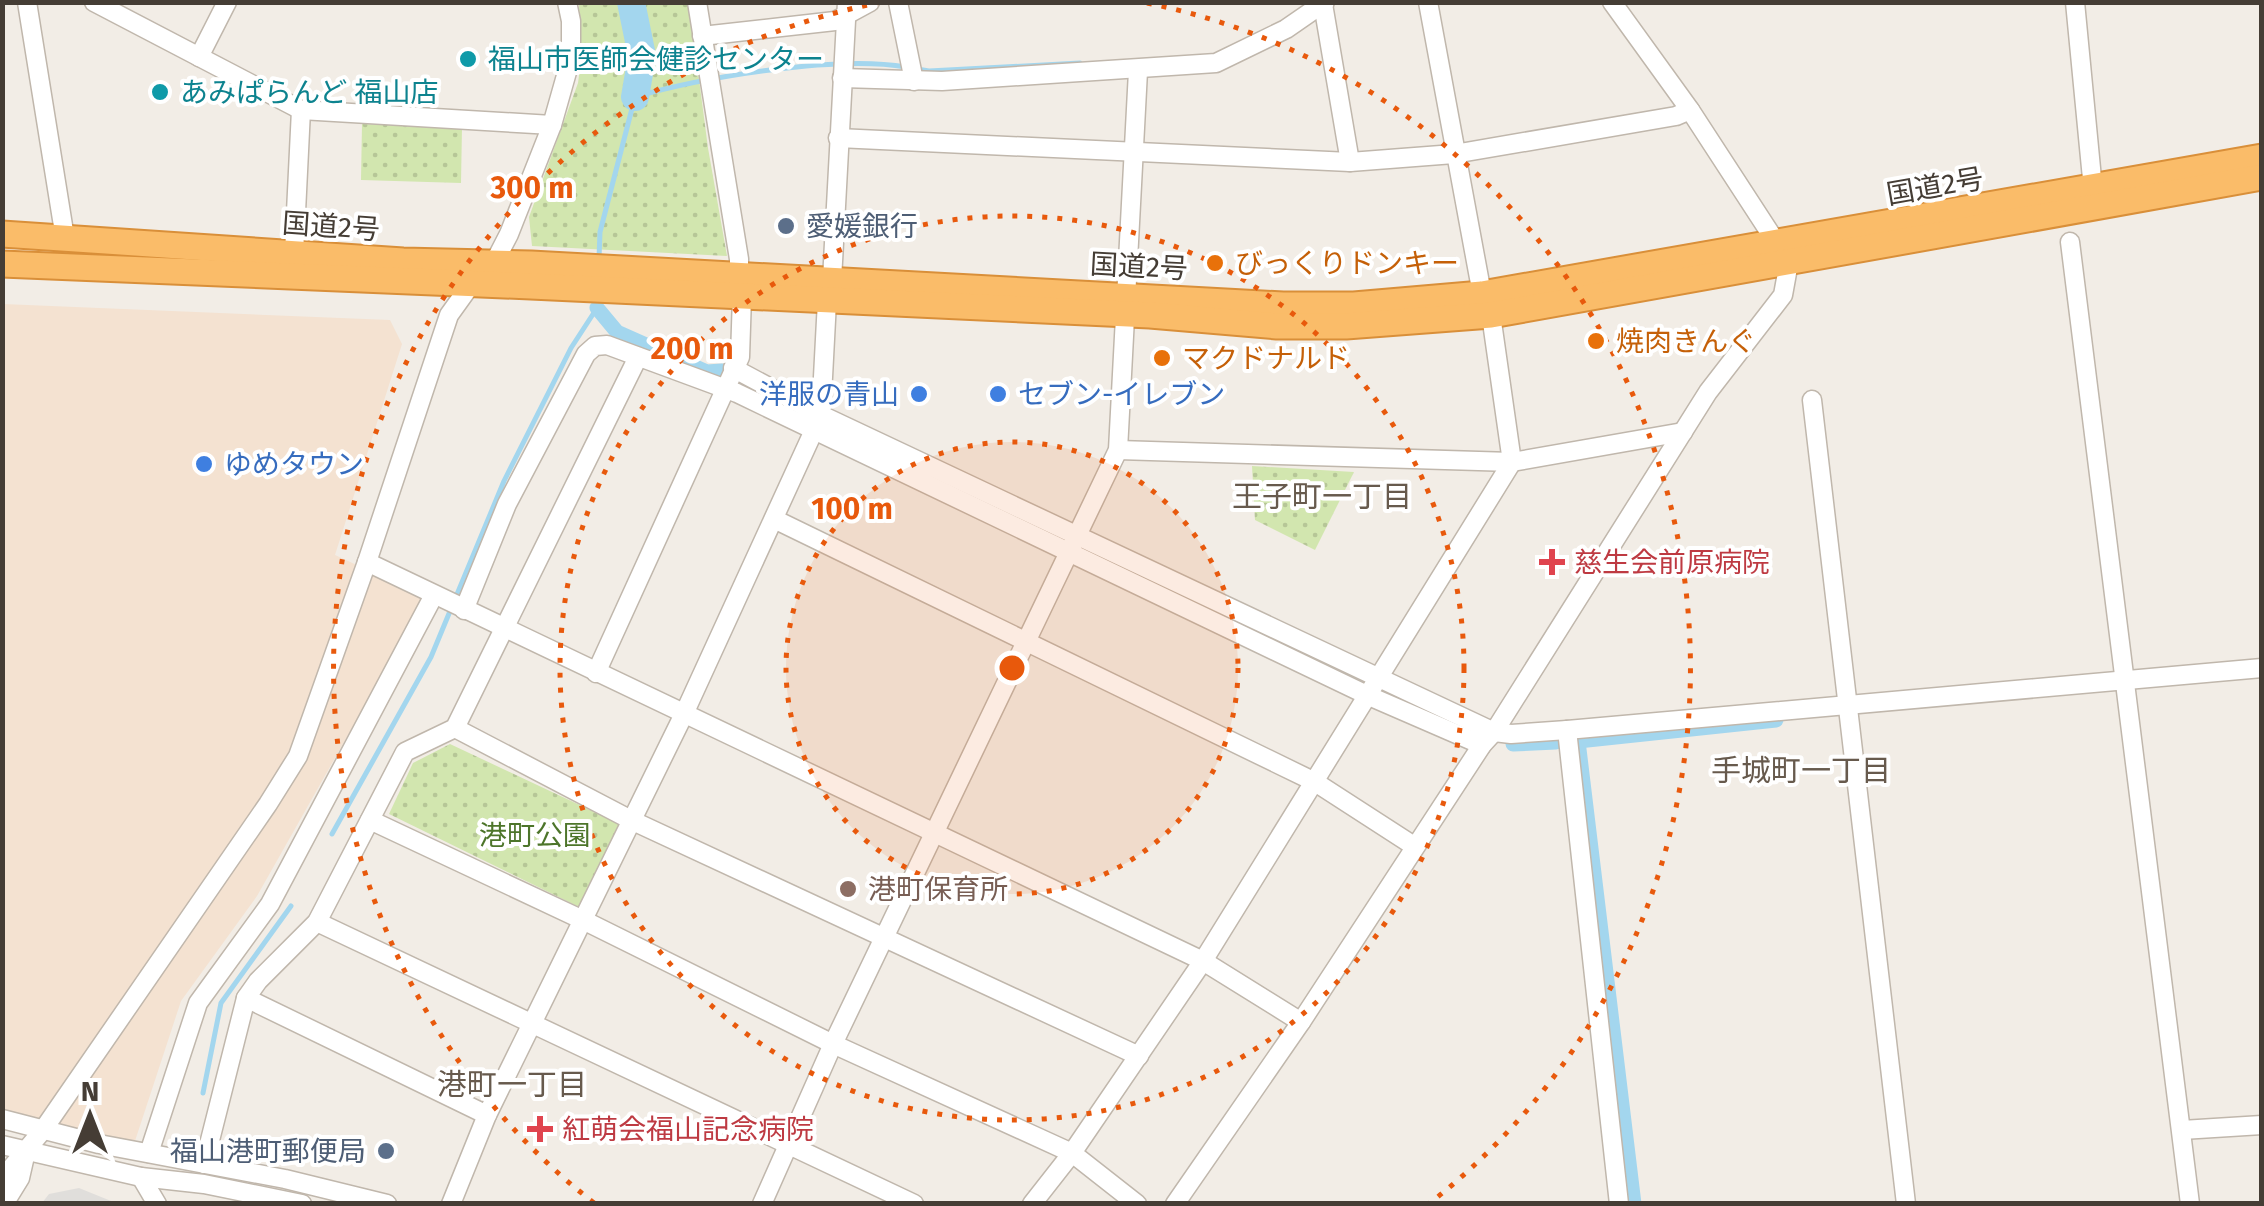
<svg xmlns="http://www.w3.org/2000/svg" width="2264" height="1206" font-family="'Fira Sans','Noto Sans JP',sans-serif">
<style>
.commercial{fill:#f4e2d1}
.grass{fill:url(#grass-dots)}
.parking{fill:#e0dedb}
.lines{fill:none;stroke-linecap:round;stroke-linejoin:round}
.stream{stroke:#a3d6ee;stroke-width:5}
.canal{stroke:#a3d6ee;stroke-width:15}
.river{stroke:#a3d6ee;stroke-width:28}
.minor-casing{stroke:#c0b7ac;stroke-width:21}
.highway-casing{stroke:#d98f39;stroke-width:29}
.minor{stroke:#fff;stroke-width:18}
.highway{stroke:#fabc69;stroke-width:25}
.ring{fill:none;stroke:#e8590c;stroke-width:5;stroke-dasharray:5 10}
.culture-dot{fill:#0f9aa8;stroke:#fff;stroke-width:4}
.service-dot{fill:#5c6f8a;stroke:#fff;stroke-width:4}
.food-dot{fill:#e8710a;stroke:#fff;stroke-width:4}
.shop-dot{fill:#3f7fe0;stroke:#fff;stroke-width:4}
.health-dot{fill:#e0444e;stroke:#fff;stroke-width:4}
.education-dot{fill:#8d6e63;stroke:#fff;stroke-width:4}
.labels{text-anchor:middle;stroke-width:8;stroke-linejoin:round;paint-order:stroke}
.culture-label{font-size:28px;fill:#0d838f;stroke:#fff;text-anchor:start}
.street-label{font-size:28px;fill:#453d35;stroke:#fff}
.service-label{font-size:28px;fill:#4e5e75;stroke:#fff;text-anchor:start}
.food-label{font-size:28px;fill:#c56008;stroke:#fff;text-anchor:start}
.shop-label{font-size:28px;fill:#366cbe;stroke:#fff;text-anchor:start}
.health-label{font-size:28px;fill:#be3a42;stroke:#fff;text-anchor:start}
.park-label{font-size:28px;fill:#4d752a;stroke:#fff}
.education-label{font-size:28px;fill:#785e54;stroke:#fff;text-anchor:start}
.neighbourhood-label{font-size:30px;fill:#675a4d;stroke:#fff}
.centre{fill:#e8590c;stroke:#fff;stroke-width:5}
.ring-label{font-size:30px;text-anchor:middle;font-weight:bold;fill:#e8590c;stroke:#fff;stroke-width:8;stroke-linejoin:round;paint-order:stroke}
</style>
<defs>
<pattern id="grass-dots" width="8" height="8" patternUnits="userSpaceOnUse" patternTransform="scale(2.5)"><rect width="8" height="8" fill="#d2e6af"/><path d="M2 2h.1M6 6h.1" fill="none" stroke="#b6c697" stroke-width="1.8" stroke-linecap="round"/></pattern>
</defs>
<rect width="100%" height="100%" fill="#f2ede6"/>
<polygon class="commercial" points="3,304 390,320 402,344 335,555 426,597 257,896 181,1001 135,1141 3,1129"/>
<g class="grass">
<polygon points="579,3 689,3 708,148 727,256 532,246 529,217 578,83 581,61"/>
<polygon points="362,124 462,127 461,183 361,180"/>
<polygon points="1252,466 1354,472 1315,550 1255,520"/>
<polygon points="450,744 620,824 579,907 389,814 413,763"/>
</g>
<polygon class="parking" points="79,1188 116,1203 42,1203 49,1194"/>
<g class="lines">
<g class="stream">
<polyline points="917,69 929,71 1080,63"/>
<path d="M 599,258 L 600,232 L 635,97 C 704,77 836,55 906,67"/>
<polyline points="332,834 431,657 504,481 571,348 597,308 597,299"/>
<polyline points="203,1093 221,1003 291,906"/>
</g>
<g class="canal">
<polyline points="597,308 617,332 707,372 722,371 802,414"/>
<polyline points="1161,587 1449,719"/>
<polyline points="1513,744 1556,742"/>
<polyline points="1634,1204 1578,741 1776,720"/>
</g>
<polyline class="river" points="631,2 642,56 635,97"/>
<g class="minor-casing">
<g id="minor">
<polyline points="27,2 65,238"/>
<polyline points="94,2 301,110 552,125"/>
<polyline points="697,2 739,259 739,276"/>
<polyline points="898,2 914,81"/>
<polyline points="1428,2 1482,294"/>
<polyline points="2075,2 2093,189"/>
<polyline points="1323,4 1350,162"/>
<polyline points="702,36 835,21 870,2"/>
<polyline points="199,57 227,2"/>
<polyline points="842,78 942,81 1216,63 1286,29 1325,2"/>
<polyline points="838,138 1350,162 1454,154 1676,116 1690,110"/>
<polyline points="2070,242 2190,1204"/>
<polyline points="294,253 301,110"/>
<polyline points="832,280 847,2"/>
<polyline points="733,368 821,415 1494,732 1511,734 1567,730 2262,668"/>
<polyline points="1812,400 1906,1204"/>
<polyline points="1118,450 1512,462 1683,432"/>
<polyline points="774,519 1315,782 1414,846"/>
<polyline points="367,562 1203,961 1301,1022"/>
<polyline points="464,610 507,504 586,354 595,346 607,345 737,393 1369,696 1482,745"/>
<polyline points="596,673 740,357 742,296"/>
<polyline points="455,728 633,821 1139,1056"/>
<polyline points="1567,730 1619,1204"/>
<polyline points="370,820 585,921 833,1044 1072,1153 1137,1204"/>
<polyline points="317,922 914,1204"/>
<polyline points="246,998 487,1115"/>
<polyline points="2,1119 99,1144 285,1179 387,1204"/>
<polyline points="2182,1130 2262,1125"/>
<polyline points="2,1145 141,1177 204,1184 302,1204"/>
<polyline points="149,1153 198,1003 270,904 434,595"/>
<polyline points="204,1164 246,998 258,981 317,922 405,752 455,728 638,357"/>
<polyline points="141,1177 157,1204"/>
<polyline points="2,1179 43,1130 268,804 298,756 367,562 449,315 472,283 493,265 509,234 552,125 571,58 571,21 567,2"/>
<polyline points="4,1204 20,1178 25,1156"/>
<polyline points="451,1204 487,1115 684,714 821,415 827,301"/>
<polyline points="762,1204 833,1044 1118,450 1138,71"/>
<polyline points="1032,1204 1072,1153 1203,961 1512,462 1491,315"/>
<polyline points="1175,1204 1301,1022 1482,745 1494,732 1708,392 1783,295 1789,262 1690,110 1612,2"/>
</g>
</g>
<g class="highway-casing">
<g id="highway">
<polyline points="2,234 403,261 531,264 1283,305 1354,305 1482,294 2262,157"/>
<polyline points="2,264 531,286 1150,315 1277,326 1346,326 1491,315 2262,177"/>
</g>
</g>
<use href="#minor" class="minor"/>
<use href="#highway" class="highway"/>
</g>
<circle cx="1012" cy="668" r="226" fill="#e8590c" fill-opacity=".12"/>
<g class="ring">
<circle cx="1012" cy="668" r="226"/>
<circle cx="1012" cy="668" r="452"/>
<path d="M594 1203A679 679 0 0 1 877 3M1147 3A679 679 0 0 1 1430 1203"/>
</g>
<g class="culture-dot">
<circle cx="468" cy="59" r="10"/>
<circle cx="160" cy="92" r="10"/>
</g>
<g class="service-dot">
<circle cx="786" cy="226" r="10"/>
<circle cx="386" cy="1151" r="10"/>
</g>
<g class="food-dot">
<circle cx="1215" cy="263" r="10"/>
<circle cx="1596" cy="341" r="10"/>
<circle cx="1162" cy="358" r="10"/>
</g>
<g class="shop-dot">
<circle cx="919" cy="394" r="10"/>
<circle cx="998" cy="394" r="10"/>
<circle cx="204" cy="464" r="10"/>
</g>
<g class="health-dot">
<path d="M1547 547h10v10h10v10h-10v10h-10v-10h-10v-10h10z"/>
<path d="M535 1114h10v10h10v10h-10v10h-10v-10h-10v-10h10z"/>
</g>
<circle class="education-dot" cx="848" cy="889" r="10"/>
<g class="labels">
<g class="culture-label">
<text x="488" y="69">福山市医師会健診センター</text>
<text x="180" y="102">あみぱらんど 福山店</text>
</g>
<g class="street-label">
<text transform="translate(1935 186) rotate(-10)" y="10">国道2号</text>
<text transform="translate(331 226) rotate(4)" y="10">国道2号</text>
<text transform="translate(1139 266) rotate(3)" y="10">国道2号</text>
</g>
<g class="service-label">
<text x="806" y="236">愛媛銀行</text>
<text x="366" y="1161" text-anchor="end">福山港町郵便局</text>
</g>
<g class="food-label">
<text x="1235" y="273">びっくりドンキー</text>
<text x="1616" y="351">焼肉きんぐ</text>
<text x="1182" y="368">マクドナルド</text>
</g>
<g class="shop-label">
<text x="899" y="404" text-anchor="end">洋服の青山</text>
<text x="1018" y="404">セブン-イレブン</text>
<text x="224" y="474">ゆめタウン</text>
</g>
<g class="health-label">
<text x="1574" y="572">慈生会前原病院</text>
<text x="562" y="1139">紅萌会福山記念病院</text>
</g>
<g class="park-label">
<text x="535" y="845">港町公園</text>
</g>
<g class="education-label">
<text x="868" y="899">港町保育所</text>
</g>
<g class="neighbourhood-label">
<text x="1322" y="507">王子町一丁目</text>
<text x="1801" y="781">手城町一丁目</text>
<text x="512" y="1095">港町一丁目</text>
</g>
</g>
<circle cx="1012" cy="668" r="15" class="centre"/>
<g class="ring-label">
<text x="532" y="198">300 m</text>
<text x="692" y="359">200 m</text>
<text x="852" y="519">100 m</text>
</g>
<rect width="2264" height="1206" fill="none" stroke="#453d35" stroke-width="10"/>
<g transform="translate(90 1116)" stroke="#ffffff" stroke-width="8" paint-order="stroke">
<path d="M0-8L18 38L0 25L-18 38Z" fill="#453d35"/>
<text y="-15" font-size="28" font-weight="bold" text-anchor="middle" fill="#453d35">N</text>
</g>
</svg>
